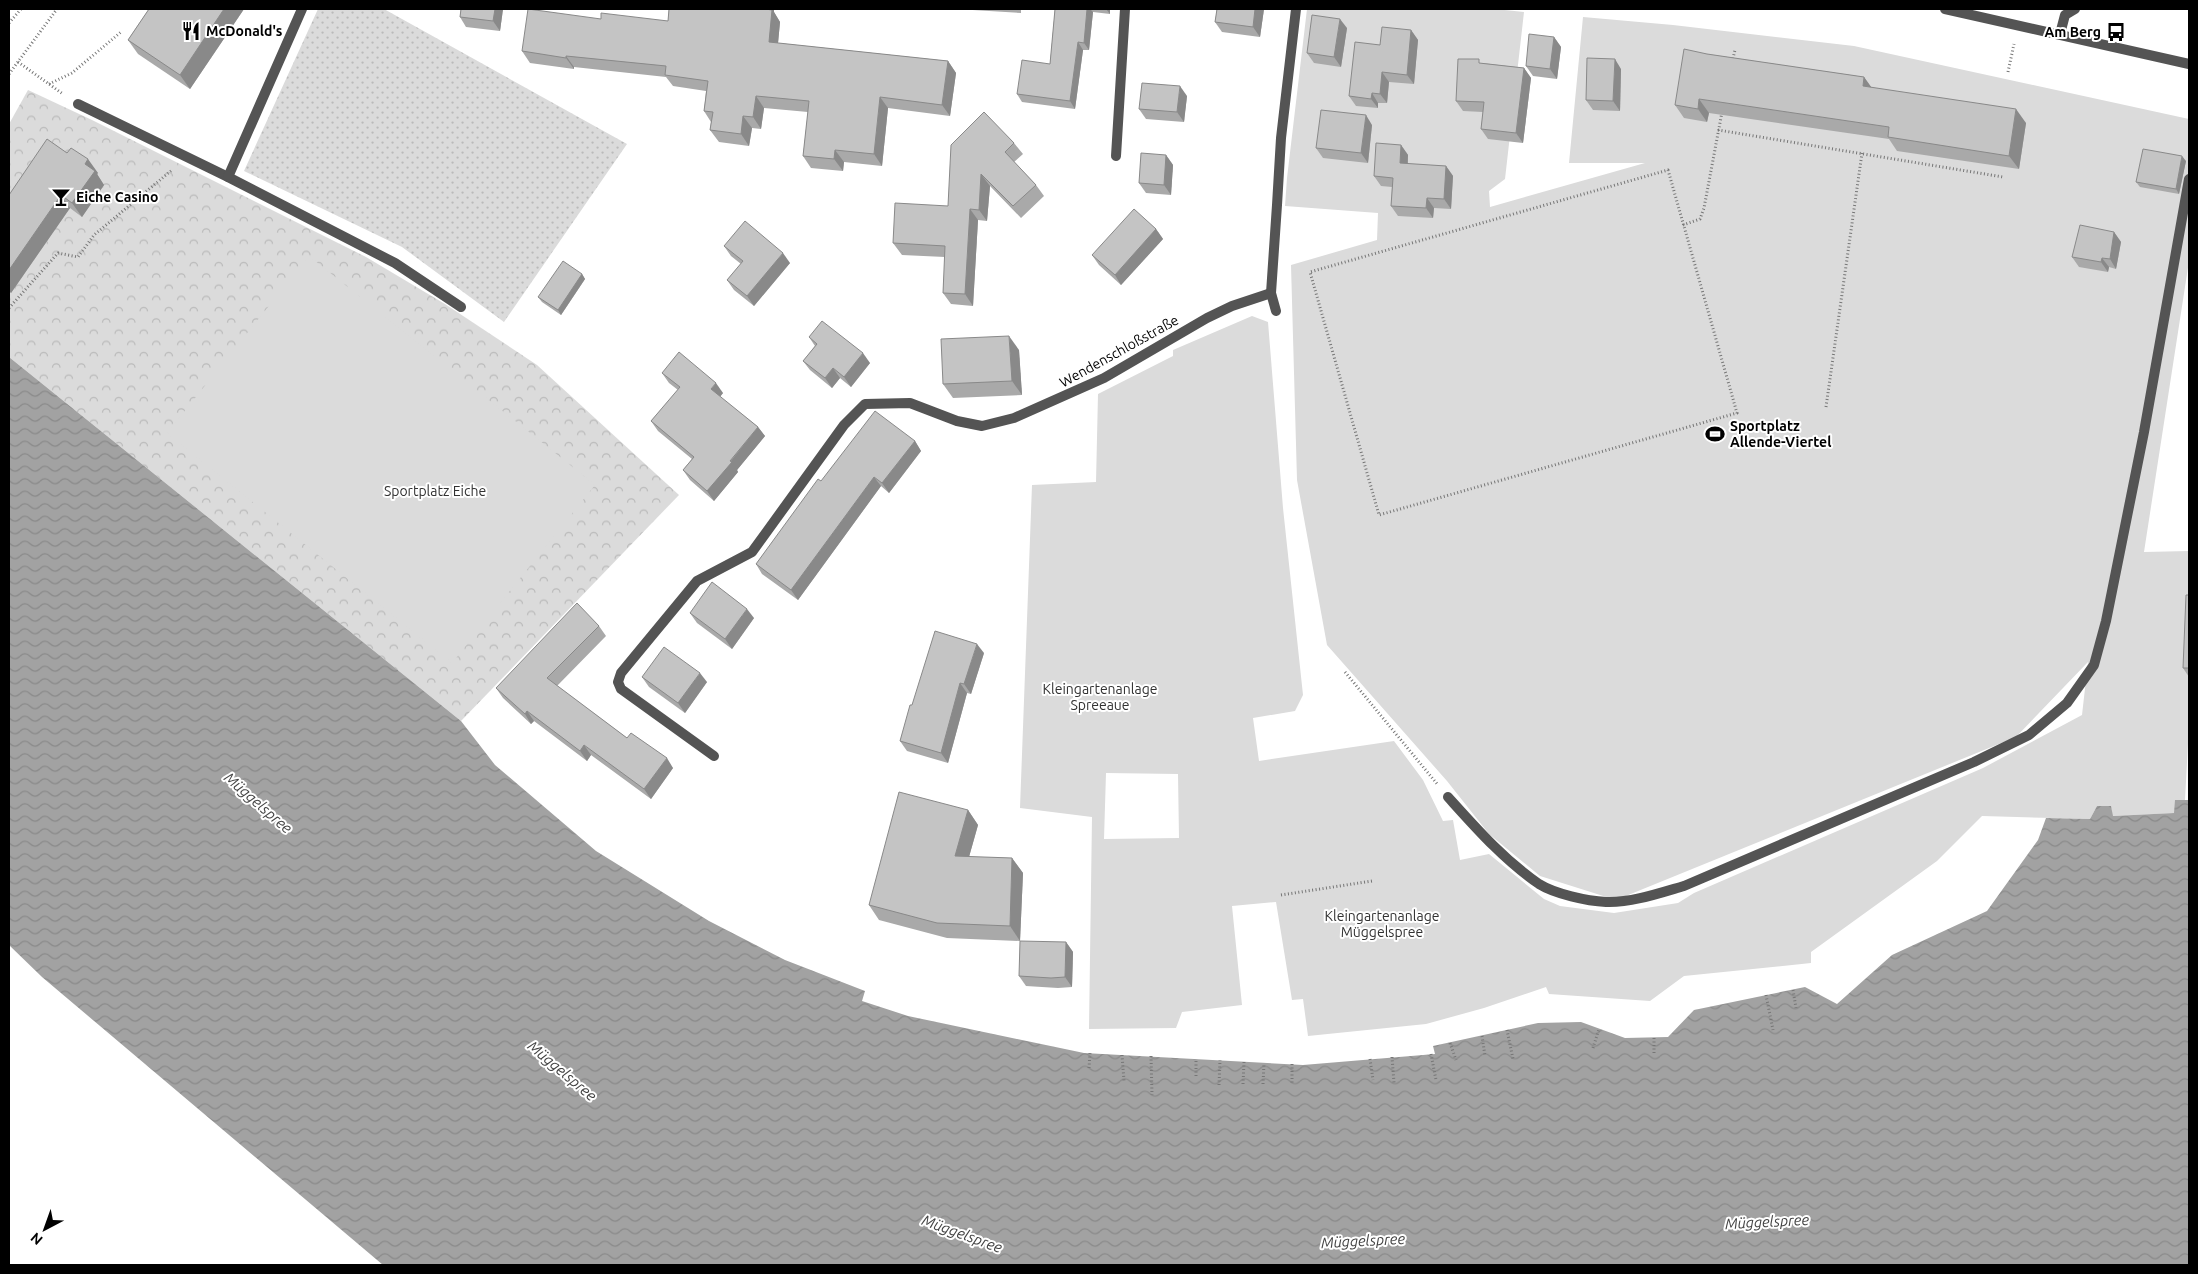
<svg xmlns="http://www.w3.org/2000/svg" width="2198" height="1274" font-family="Ubuntu,sans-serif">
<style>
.grass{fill:url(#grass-dots)}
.forest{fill:url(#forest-crowns)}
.garden{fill:#dbdbdb;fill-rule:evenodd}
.water{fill:url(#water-waves)}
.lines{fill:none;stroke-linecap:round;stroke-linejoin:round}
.path{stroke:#767676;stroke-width:3;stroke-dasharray:1 2.5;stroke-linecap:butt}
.service{stroke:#545454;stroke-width:10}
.tertiary{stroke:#545454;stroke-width:10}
.wall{fill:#a9a9a9}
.shaded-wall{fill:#898989}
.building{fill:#c4c4c4;stroke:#898989}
.labels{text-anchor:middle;stroke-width:4;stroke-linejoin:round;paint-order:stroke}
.poi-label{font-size:14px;font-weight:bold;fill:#000;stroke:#fff;text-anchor:start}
.street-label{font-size:14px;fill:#000;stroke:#fff}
.park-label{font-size:14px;fill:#323232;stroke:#fff}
.water-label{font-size:15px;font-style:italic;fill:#434343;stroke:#fff}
</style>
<defs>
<pattern id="grass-dots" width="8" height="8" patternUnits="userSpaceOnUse" patternTransform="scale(1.25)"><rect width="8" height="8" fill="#dbdbdb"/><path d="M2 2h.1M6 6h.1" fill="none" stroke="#bababa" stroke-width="1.8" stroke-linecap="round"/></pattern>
<pattern id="forest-crowns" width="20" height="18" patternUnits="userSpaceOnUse" patternTransform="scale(1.25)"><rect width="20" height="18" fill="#dbdbdb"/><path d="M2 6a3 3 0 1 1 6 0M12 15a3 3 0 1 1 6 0" fill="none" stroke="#bababa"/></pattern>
<pattern id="water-waves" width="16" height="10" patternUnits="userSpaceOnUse" patternTransform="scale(1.25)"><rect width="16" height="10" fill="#a2a2a2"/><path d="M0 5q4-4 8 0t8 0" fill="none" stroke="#8a8a8a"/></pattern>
</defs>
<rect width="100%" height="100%" fill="#fff"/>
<polygon class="grass" points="318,9 384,9 627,144 504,322 402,247 244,171"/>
<polygon class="forest" points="28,90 92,120 366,257 445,304 537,365 679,495 461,721 9,357 9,124"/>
<g class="garden">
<path d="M 1307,9 L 1495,9 L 1524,12 L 1505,179 L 1489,191 L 1490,207 L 1645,163 L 1569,163 L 1583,17 L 1673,25 L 1854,46 L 2189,119 L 2189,261 L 2144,552 L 2189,551 L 2189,725 L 2185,800 L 2175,800 L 2175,813 L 2112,816 L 2111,806 L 2097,806 L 2090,819 L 1982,816 L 1937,861 L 1811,952 L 1811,963 L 1684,976 L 1650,1001 L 1549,994 L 1546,987 L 1484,1008 L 1426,1024 L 1308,1036 L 1303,999 L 1292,1000 L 1276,902 L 1232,906 L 1242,1005 L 1182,1012 L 1176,1028 L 1089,1029 L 1092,817 L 1020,808 L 1032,485 L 1096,482 L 1098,394 L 1173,356 L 1173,350 L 1252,316 L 1268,322 L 1283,508 L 1303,695 L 1295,711 L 1253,718 L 1259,761 L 1394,741 L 1423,780 L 1443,821 L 1453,820 L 1460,860 L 1489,854 L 1544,899 L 1560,906 L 1614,913 L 1678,903 L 1694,893 L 1983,768 L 2082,715 L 2088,662 L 2016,737 L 1616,900 L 1540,876 L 1489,834 L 1447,781 L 1327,645 L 1297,480 L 1291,265 L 1377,240 L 1378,213 L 1285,206 L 1287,178 ZM 1106,773 L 1178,774 L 1179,838 L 1104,839 Z"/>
<polygon points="309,256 595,485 452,663 167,433"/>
</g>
<polygon class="water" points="9,357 461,721 495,765 596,851 709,921 785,960 865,991 862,1001 908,1016 1084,1053 1303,1065 1435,1054 1433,1046 1538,1023 1581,1022 1625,1038 1668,1037 1694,1010 1805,987 1837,1004 1892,955 1987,911 2038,840 2046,818 2090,819 2097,806 2111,806 2113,816 2174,813 2175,800 2189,800 2189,1265 383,1265 42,977 9,945"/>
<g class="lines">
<g class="path">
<polyline points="9,23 21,9"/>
<polyline points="18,62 63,94"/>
<polyline points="1732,62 1735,50"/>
<polyline points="2008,72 2014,44"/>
<polyline points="9,74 57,9"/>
<polyline points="49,84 72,73 121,32"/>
<polyline points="1718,130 2003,177"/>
<polygon points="1668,170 1737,413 1379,515 1310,272"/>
<polyline points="1683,225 1700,219 1704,208 1722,112"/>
<polyline points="9,308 58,253 78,257 94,235 172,170"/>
<polyline points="1826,407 1862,153"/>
<polyline points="1345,672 1438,785"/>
<polyline points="1281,895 1372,881"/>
<polyline points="1793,990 1796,1008"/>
<polyline points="1766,995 1773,1030"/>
<polyline points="1507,1030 1513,1059"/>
<polyline points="1482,1036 1485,1056"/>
<polyline points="1450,1043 1456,1060"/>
<polyline points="1593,1048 1599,1029"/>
<polyline points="1654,1053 1654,1037"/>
<polyline points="1431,1054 1436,1080"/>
<polyline points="1122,1055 1124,1081"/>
<polyline points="1151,1056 1152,1095"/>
<polyline points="1392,1057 1394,1083"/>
<polyline points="1370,1059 1373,1080"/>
<polyline points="1292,1064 1292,1084"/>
<polyline points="1089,1068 1090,1053"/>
<polyline points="1196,1076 1196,1059"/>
<polyline points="1243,1084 1244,1062"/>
<polyline points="1263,1084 1264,1063"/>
<polyline points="1219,1085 1220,1060"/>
</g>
<g class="service">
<polyline points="2060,34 2065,15 2075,9"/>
<polyline points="78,104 228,177 395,263 461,307"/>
<polyline points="1116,156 1125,9"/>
<polyline points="228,177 302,9"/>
<polyline points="1276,311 1271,293 1277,205 1281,138 1296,9"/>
<polyline points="714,756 621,689 618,682 621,673 697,581 752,552 844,425 865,404 910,403 957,421 982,426 1014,418 1104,378 1207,318 1232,306 1271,293"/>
<path d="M 1448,797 C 1476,828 1504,860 1539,884 C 1555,894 1587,901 1606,902 C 1631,903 1660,893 1684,886 L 1974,762 L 2029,735 L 2067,703 L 2094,665 L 2106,621 L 2144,432 L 2189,179"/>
</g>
<polyline class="tertiary" points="1945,9 2189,64"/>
</g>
<g class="wall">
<polygon points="149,9 244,9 190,89 138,54 128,40"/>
<polygon points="461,9 503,9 500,31 466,27 460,17"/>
<polygon points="669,9 774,9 774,12 780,22 778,43 948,61 956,73 950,116 888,108 882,166 844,162 843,171 811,168 803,156 808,112 764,108 761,129 752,128 749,146 719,142 710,130 711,122 704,111 706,91 673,86 666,77 574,67 574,69 530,63 522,51 601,19 668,21"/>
<polygon points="956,9 1021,9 1021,13"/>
<polygon points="1055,9 1110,9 1110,14 1093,12 1089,50 1083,50 1075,109 1022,102 1017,94 1050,64"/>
<polygon points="1217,9 1264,9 1260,37 1222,32 1215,22"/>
<polygon points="1347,28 1341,67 1314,63 1307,53"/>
<polygon points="1411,30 1418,40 1414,84 1389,82 1387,103 1378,103 1378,108 1356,106 1349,96 1380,45"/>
<polygon points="1554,37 1561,47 1557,79 1533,76 1526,66"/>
<polygon points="1707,54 1864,77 1871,87 2026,123 2019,169 1897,151 1889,139 1709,113 1707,122 1684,118 1675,105"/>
<polygon points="1482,63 1524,68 1531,78 1523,143 1488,139 1481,129 1483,112 1463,111 1456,101"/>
<polygon points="1621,69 1620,111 1593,110 1586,100"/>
<polygon points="1187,96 1184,122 1146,119 1139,109"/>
<polygon points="1372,125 1368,163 1323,158 1316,148"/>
<polygon points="1014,143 1023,154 1014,162 1036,185 1044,196 1021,218 990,186 987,221 978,220 973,306 951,304 943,293 945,257 902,255 893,243 948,206"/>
<polygon points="1401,145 1408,155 1408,164 1446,166 1453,176 1451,209 1434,208 1433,218 1398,216 1391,206 1392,187 1381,186 1374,176"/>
<polygon points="67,153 98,173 97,174 104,185 82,217 70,208 11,293 9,291 9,195"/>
<polygon points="1166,155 1173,165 1171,195 1146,193 1139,183"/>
<polygon points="2186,161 2179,194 2140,187 2136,182"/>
<polygon points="1156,229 1163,239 1121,285 1099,265 1092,255"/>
<polygon points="2114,232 2121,242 2116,269 2109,267 2108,272 2079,267 2072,257"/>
<polygon points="724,246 790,263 754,306 734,290 727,280 741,264 731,256"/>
<polygon points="582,274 585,279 561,315 542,302 538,297"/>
<polygon points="809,337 870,363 851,387 840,378 832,388 810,370 803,361 815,346"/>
<polygon points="1019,350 1022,395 953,398 943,384"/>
<polygon points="662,373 723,393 720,397 758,427 765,436 737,470 738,472 714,501 690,480 683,470 692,459 658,431 651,421 678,390 669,383"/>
<polygon points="915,441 921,451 889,493 881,486 798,600 762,574 756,564 821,481"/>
<polygon points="2189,595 2189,677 2183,668"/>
<polygon points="690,613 754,618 732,649 697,623"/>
<polygon points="599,626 606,636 557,686 627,738 673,768 651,799 591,755 587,761 534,721 531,724 503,698 496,688"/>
<polygon points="984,653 971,694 967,693 948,763 907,751 900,741 912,705"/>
<polygon points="642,677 707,682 685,713 649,687"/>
<polygon points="968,810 978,825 969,857 1012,858 1023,873 1020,941 947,938 879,920 869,905"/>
<polygon points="1066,942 1073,952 1072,987 1058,988 1026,986 1019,976"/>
</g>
<g class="shaded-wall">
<polygon points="224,9 244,9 190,89 180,75"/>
<polygon points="495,9 503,9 500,31 493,21"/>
<polygon points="765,9 774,9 774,12 780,22 777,54 769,42"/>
<polygon points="1087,9 1090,9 1093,12 1089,50 1084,43"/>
<polygon points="1106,9 1110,9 1110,14"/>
<polygon points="1255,9 1264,9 1260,37 1253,27"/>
<polygon points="1340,19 1347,28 1341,67 1334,57"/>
<polygon points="1411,30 1418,40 1414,84 1407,75"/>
<polygon points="1554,37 1561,47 1557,79 1550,69"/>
<polygon points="1078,42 1083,50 1075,109 1070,101"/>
<polygon points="566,56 574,67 574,69 566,58"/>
<polygon points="1615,59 1621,69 1620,111 1613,101"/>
<polygon points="948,61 956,73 950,116 942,105"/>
<polygon points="1524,68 1531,78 1523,143 1516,133"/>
<polygon points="1382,72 1389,82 1387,103 1380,94"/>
<polygon points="1864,77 1874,91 1863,86"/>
<polygon points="1180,86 1187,96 1184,122 1177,112"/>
<polygon points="1372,93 1378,103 1378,108 1371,99"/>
<polygon points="756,96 764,108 761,129 753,117"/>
<polygon points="880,97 888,108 882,166 874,154"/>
<polygon points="1699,99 1709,113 1707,122 1698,109"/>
<polygon points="2016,109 2026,123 2019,169 2009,156"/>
<polygon points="1366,115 1372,125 1368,163 1361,153"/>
<polygon points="743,116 752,128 749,146 741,134"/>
<polygon points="1401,145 1408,155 1407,173 1400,163"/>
<polygon points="835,150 844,162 843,171 834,159"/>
<polygon points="1166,155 1173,165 1171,195 1164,185"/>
<polygon points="2182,156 2186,161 2179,194 2176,189"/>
<polygon points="88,159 98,173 97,174 104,185 82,217 72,203 85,164"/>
<polygon points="1446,166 1453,176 1451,209 1444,199"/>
<polygon points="981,174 990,186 987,221 979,210"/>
<polygon points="61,195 70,208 11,293 9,290 9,270"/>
<polygon points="1427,198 1434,208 1433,218 1426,208"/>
<polygon points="970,209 978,220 973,306 965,294"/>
<polygon points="1156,229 1163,239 1121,285 1115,275"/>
<polygon points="2114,232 2121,242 2116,269 2110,259"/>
<polygon points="783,253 790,263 754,306 747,296"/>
<polygon points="2102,258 2109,267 2108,272 2101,262"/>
<polygon points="582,274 585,279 561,315 558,310"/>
<polygon points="1009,336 1019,350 1022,395 1012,381"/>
<polygon points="863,353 870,363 851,387 844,377"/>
<polygon points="833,368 840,378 832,388 825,378"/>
<polygon points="716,383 723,393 718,399 711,389"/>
<polygon points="758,427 765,436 737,470 738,472 714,501 707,491"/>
<polygon points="915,441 921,451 889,493 882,483"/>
<polygon points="874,477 881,486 798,600 791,590"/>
<polygon points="747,609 754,618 732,649 725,639"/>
<polygon points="977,644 984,653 971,694 964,684"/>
<polygon points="700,673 707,682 685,713 678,703"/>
<polygon points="960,683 967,693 948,763 941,753"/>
<polygon points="527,711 534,721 531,724 525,714"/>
<polygon points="584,745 591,755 587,761 580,751"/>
<polygon points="667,758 673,768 651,799 644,789"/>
<polygon points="968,810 978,825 965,871 955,856"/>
<polygon points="1012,858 1023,873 1020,941 1010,926"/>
<polygon points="1066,942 1073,952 1072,987 1065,977"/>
</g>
<g class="building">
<polygon points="149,9 224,9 180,75 128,40"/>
<polygon points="461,9 495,9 493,21 460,17"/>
<polygon points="528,9 601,19 601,13 668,21 669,9 765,9 772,10 769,42 948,61 942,105 880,97 874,154 835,150 834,159 803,156 809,101 756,96 753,117 743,116 741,134 710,130 713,112 704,111 708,81 665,75 666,66 566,56 566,58 522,51"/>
<polygon points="1055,9 1087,9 1084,43 1078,42 1070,101 1017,94 1022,60 1050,64"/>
<polygon points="1217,9 1255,9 1253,27 1215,22"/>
<polygon points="1312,15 1340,19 1334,57 1307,53"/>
<polygon points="1382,27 1411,30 1407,75 1382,72 1380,94 1372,93 1371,99 1349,96 1355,42 1380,45"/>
<polygon points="1529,34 1554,37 1550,69 1526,66"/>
<polygon points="1684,49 1707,54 1864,77 1863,86 2016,109 2009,156 1888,137 1889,127 1699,99 1698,109 1675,105"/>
<polygon points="1587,58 1615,59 1613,101 1586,100"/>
<polygon points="1458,59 1479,59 1479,63 1524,68 1516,133 1481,129 1484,102 1456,101"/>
<polygon points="1142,83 1180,86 1177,112 1139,109"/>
<polygon points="1321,110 1366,115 1361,153 1316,148"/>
<polygon points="984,112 1014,143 1005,152 1036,185 1013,206 981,174 979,210 970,209 965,294 943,293 945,246 893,243 895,203 948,206 951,145"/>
<polygon points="47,139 67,153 71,148 88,159 85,164 95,171 72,203 61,195 9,270 9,195"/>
<polygon points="1376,143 1401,145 1400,163 1446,166 1444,199 1427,198 1426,208 1391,206 1393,178 1374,176"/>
<polygon points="2143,149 2182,156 2176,189 2136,182"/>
<polygon points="1141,153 1166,155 1164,185 1139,183"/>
<polygon points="1134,209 1156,229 1115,275 1092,255"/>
<polygon points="745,221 783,253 747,296 727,280 743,261 724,246"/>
<polygon points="2080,225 2114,232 2110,259 2102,258 2101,262 2072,257"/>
<polygon points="563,261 582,274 558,310 538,297"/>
<polygon points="822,321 863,353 844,377 833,368 825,378 803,361 817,344 809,337"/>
<polygon points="1009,336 1012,381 943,384 941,339"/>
<polygon points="679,352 716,383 711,389 758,427 730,461 732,462 707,491 683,470 694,457 651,421 680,387 662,373"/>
<polygon points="875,411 915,441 882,483 874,477 791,590 756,564 818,479 821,481"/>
<polygon points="712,582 747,609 725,639 690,613"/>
<polygon points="2186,595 2189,595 2189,668 2183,668"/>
<polygon points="577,603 599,626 547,678 627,738 631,733 667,758 644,789 584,745 580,751 527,711 525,714 496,688"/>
<polygon points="935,631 977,644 964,684 960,683 941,753 900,741 910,705 912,705"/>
<polygon points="664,647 700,673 678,703 642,677"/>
<polygon points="899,792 968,810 955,856 1012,858 1010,926 937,923 869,905"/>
<polygon points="1020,941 1066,942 1065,977 1051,978 1019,976"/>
</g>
<defs>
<g id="restaurant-bare" transform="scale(1.5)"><path d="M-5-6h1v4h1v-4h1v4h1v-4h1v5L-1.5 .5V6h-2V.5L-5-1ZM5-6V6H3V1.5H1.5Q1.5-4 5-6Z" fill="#000" stroke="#fff" stroke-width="2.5" paint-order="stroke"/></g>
<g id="bus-bare" transform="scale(1.5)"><path d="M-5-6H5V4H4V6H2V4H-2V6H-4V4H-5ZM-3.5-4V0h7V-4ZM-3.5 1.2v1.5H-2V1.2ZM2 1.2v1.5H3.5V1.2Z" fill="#000" stroke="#fff" stroke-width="2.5" paint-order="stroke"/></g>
<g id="bar-bare" transform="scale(1.5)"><path d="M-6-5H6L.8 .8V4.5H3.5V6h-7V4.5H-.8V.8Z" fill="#000" stroke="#fff" stroke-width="2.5" paint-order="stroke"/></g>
<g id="stadium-bare" transform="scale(1.5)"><path d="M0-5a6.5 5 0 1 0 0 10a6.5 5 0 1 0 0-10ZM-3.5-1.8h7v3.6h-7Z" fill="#000" stroke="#fff" stroke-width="2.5" paint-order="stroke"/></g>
</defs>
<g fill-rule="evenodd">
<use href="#restaurant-bare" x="191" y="31"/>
<use href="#bus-bare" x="2116" y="32"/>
<use href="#bar-bare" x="61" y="197"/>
<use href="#stadium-bare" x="1715" y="434"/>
</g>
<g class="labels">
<g class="poi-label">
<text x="206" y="36">McDonald's</text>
<text x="2101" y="37" text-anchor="end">Am Berg</text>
<text x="76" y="202">Eiche Casino</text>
<text x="1730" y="431">Sportplatz<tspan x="1730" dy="16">Allende-Viertel</tspan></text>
</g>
<g class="street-label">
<text transform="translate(1119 351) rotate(-29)" y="5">Wendenschloßstraße</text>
</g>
<g class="park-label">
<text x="435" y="496">Sportplatz Eiche</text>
<text x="1100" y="694">Kleingartenanlage<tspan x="1100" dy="16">Spreeaue</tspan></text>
<text x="1382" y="921">Kleingartenanlage<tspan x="1382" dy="16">Müggelspree</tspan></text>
</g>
<g class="water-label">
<text transform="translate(258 803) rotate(41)" y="5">Müggelspree</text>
<text transform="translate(562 1071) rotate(40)" y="5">Müggelspree</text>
<text transform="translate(1767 1222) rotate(-3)" y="5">Müggelspree</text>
<text transform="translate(962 1234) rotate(20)" y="5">Müggelspree</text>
<text transform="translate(1363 1241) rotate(-3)" y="5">Müggelspree</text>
</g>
</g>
<rect width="2198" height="1274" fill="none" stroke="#000000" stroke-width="20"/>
<g transform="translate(45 1229) rotate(221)" stroke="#ffffff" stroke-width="4" paint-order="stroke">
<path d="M0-4L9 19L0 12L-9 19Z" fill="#000000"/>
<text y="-8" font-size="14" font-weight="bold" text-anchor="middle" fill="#000000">N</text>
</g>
</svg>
